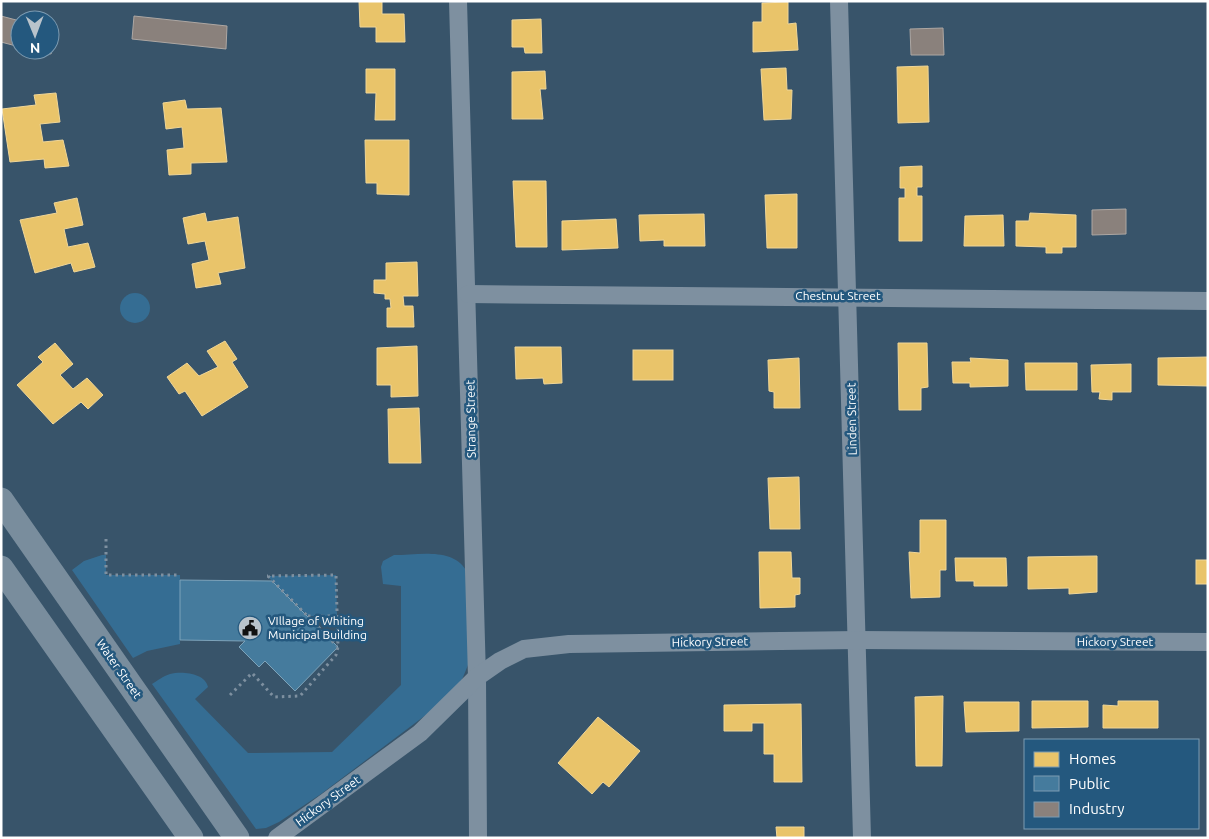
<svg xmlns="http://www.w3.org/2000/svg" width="1209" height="839" font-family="Ubuntu,sans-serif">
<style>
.green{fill:#356d93}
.homes{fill:#e9c46a;stroke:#f0d697}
.public{fill:#457b9d;stroke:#7da3ba}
.industry{fill:#8a817c;stroke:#ada7a3}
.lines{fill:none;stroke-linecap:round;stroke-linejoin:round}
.path{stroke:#7e90a0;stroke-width:3;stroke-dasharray:2.5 4;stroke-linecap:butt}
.minor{stroke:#7e90a0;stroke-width:18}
.secondary{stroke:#798d9d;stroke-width:25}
.labels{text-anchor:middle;stroke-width:5;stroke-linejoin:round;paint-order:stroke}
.street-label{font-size:12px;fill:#fff;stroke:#24587e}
.poi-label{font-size:12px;fill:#fff;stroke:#24587e;text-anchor:start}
</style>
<rect width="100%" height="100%" fill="#38546a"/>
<g class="green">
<circle cx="135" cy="308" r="15"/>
<polygon points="102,555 106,555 106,575 180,575 180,644 147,651 133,658 72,570 84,561"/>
<path d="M 394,555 C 417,555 452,547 466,570 L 470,653 L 468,665 L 461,682 L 443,702 L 321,794 L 279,822 L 266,828 L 256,829 L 152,684 C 157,681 163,676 170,674 C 182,671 205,673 208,687 L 195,699 L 248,753 L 332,752 L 401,685 L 401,586 L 383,584 L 381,567 L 383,561 Z"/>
<polygon points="336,575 337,616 308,616 267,576"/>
</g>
<g class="homes">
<polygon points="359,1 382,1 382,14 404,14 405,42 376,42 376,27 360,27"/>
<polygon points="788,2 788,24 796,23 798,50 753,52 753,22 762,22 762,3"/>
<polygon points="541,19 542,53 525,53 524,47 512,47 512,20"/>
<polygon points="928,66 929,122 898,123 897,67"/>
<polygon points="786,68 787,90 792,90 791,119 764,120 761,69"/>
<polygon points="366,69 395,69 395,120 375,120 376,93 366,93"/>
<polygon points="545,71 546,89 540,89 543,119 512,119 512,72"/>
<polygon points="56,93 60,122 40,124 43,142 63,140 69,166 45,168 44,159 10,162 2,109 36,105 34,95"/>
<polygon points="185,100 187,109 221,108 227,162 191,163 191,174 169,175 167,150 184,148 182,127 166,129 163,103"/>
<polygon points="365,140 409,140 409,195 377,194 377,183 366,183"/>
<polygon points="922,166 922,187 917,187 917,196 922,196 922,241 899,241 899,198 905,198 905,188 900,188 900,167"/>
<polygon points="513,181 546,181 547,247 516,247"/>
<polygon points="797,194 797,248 767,248 765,195"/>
<polygon points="77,198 83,225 64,229 68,247 88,243 95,267 74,272 71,263 35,273 20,220 57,213 54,203"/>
<polygon points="205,213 207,222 238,217 245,268 218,273 221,284 196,288 192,264 209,260 205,241 188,244 183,218"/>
<polygon points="1030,213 1076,215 1076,247 1062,247 1062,253 1046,253 1046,247 1016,246 1016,221 1029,221"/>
<polygon points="704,214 705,246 664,246 664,240 640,241 639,215"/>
<polygon points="1003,215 1004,246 964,246 965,216"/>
<polygon points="616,219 618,248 562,250 562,221"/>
<polygon points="417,262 418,296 403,296 404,306 413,306 414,327 387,327 387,308 391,308 390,299 385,299 385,294 374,293 374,280 386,280 386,263"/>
<polygon points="225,341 237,359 232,362 248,387 202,416 185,391 179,394 167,377 187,363 199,376 218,367 207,351"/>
<polygon points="55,343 73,364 60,375 73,389 87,378 103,395 88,409 81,402 53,424 17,385 43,362 38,357"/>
<polygon points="898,343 927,343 928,387 921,388 921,410 899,410"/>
<polygon points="417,346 418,396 391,397 391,385 377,385 377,348"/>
<polygon points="515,347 561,347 562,383 544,384 543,378 516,379"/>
<rect x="633" y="350" width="40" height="30"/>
<polygon points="1208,357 1208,386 1158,385 1158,358"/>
<polygon points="799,358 800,408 774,408 774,392 769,391 768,360"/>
<polygon points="970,358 1008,360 1008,386 970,387 970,383 953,383 952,362 971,362"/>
<polygon points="1025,363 1077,363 1077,390 1026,390"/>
<polygon points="1131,364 1131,392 1112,392 1112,400 1099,399 1100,392 1092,392 1091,365"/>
<polygon points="419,408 421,463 389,463 388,409"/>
<polygon points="799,477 800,529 770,529 768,478"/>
<polygon points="920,520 946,520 946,570 940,570 940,597 911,598 909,552 920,553"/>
<polygon points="759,552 791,552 792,578 800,578 800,594 795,595 795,607 760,608"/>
<polygon points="1097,556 1097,592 1069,594 1069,588 1028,589 1028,557"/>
<polygon points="955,558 1006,558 1007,586 974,586 974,581 956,581"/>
<rect x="1196" y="560" width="12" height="24"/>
<polygon points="943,696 942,766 916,766 915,697"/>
<polygon points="1032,701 1088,701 1088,727 1032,728"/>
<polygon points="1118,701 1158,701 1158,728 1103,728 1103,705 1118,706"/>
<polygon points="964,702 1019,702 1019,731 966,732"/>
<polygon points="801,704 802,782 774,782 774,754 764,754 764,723 752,723 752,731 724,731 724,705"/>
<polygon points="598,717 640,751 609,787 603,782 592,794 558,763"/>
<polygon points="776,827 804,827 804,838 777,838"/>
</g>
<polygon class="public" points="180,580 272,581 338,647 295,691 265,661 259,667 239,647 245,641 180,640"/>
<g class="industry">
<polygon points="1,16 20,21 20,47 1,42"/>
<polygon points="134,16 227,26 226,49 132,39"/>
<polygon points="943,28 944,55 911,55 910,29"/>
<polygon points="50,30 57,31 51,54 33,50 50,50"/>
<polygon points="1126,209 1126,234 1092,235 1092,210"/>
</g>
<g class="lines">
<g class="path">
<polyline points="106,539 106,575 180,575"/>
<polyline points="268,576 337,646"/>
<polyline points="308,616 337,616"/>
<polyline points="230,695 252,673 274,697 300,696 336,655 338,647 336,575 267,576"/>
</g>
<g class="minor">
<polyline points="458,1 477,677 478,838"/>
<polyline points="839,1 862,838"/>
<polyline points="468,294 1208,301"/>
<polyline points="277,838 420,733 477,677 500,661 524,649 569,644 858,640 1208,642"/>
</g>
<g class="secondary">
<polyline points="1,500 237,838"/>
<polyline points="1,568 191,838"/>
</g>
</g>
<defs>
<g id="civic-disc" transform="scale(1.25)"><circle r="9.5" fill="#b9c3cb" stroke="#24587e"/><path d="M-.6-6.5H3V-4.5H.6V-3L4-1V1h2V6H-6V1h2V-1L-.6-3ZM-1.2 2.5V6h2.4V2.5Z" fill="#111"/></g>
</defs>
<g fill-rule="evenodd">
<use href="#civic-disc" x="250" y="628"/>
</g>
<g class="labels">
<g class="street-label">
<text x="838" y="300">Chestnut Street</text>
<text transform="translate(471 419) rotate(-91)" y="4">Strange Street</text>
<text transform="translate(852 419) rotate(-91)" y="4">Linden Street</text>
<text transform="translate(710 642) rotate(-1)" y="4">Hickory Street</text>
<text x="1115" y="646">Hickory Street</text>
<text transform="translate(119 669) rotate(55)" y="4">Water Street</text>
<text transform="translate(328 801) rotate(-36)" y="4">Hickory Street</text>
</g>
<g class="poi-label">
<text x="268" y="625">VIllage of Whiting<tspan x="268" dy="14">Municipal Building</tspan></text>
</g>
</g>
<rect width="1209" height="839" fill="none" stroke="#ffffff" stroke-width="5"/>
<rect x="1024" y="739" width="175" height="90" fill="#24587e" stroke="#7c9bb2"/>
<rect x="1034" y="752" width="25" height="15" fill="#e9c46a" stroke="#7c9bb2"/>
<text x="1069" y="764" font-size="15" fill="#ffffff">Homes</text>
<rect x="1034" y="776" width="25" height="15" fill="#457b9d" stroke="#7c9bb2"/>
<text x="1069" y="789" font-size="15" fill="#ffffff">Public</text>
<rect x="1034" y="802" width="25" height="15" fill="#8a817c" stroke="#7c9bb2"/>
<text x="1069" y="814" font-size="15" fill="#ffffff">Industry</text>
<g transform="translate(35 35) rotate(179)"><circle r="24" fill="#24587e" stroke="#7c9bb2"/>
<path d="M0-4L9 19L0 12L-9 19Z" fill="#b9c3cb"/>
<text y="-8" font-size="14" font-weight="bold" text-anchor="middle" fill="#ffffff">N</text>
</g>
</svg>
